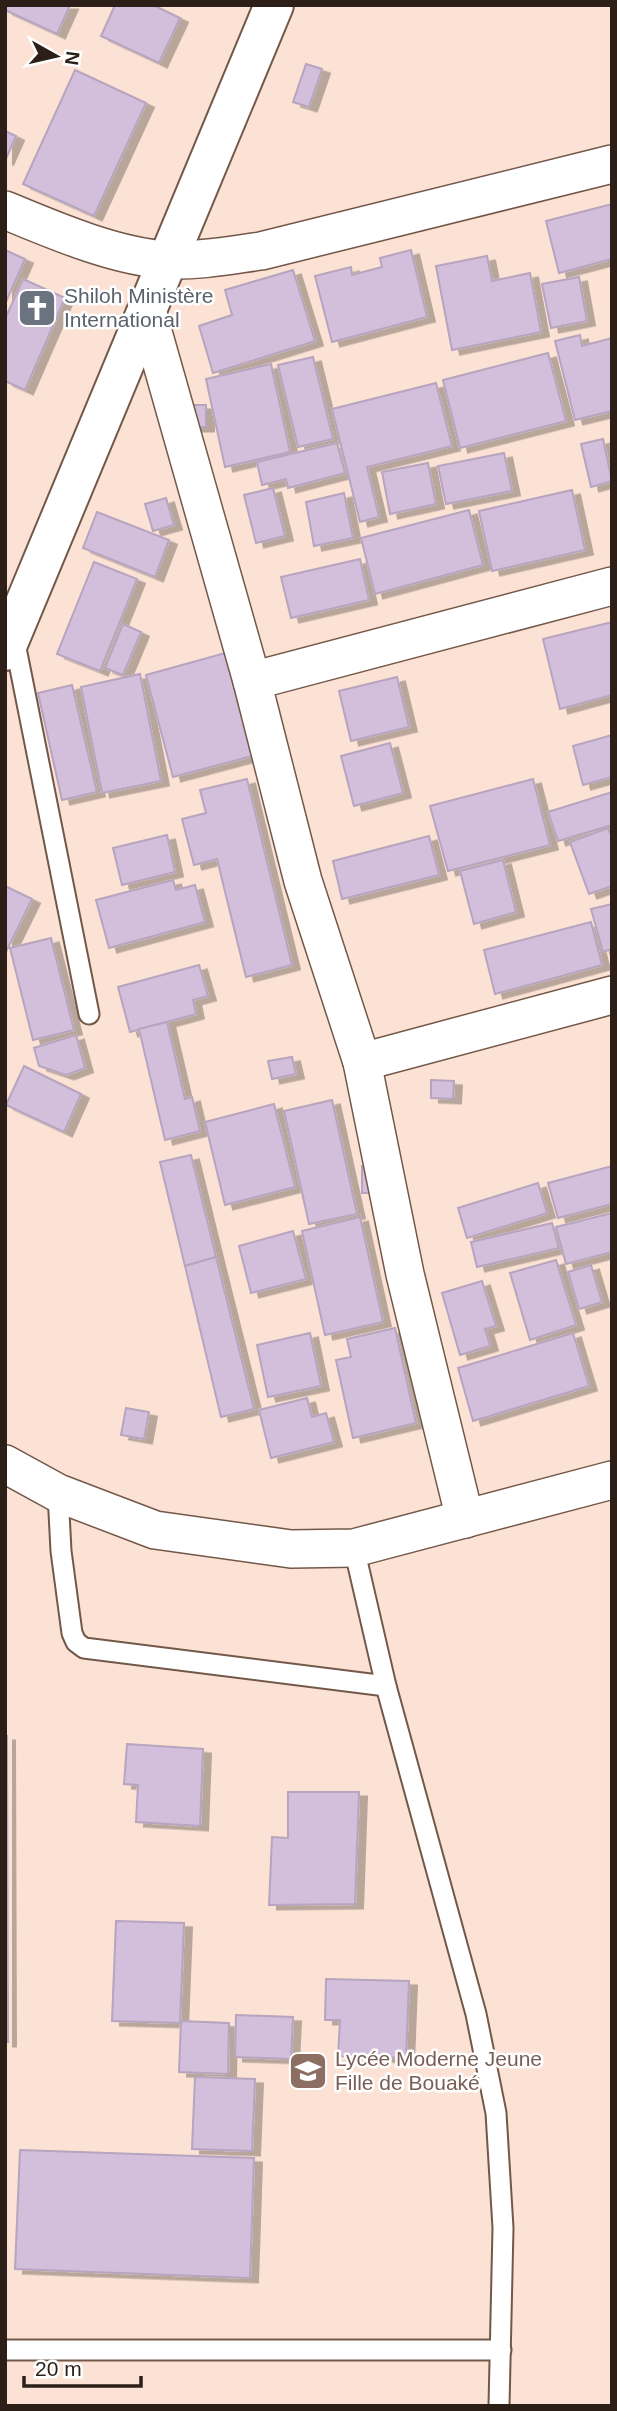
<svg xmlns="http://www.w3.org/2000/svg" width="617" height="2411" font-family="Helvetica,sans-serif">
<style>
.building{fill:#d3bfdb;stroke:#b7a4be;stroke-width:2;filter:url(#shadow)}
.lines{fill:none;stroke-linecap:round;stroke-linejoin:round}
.lane-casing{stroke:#735849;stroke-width:23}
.street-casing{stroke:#735849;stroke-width:40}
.primary-casing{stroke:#735849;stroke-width:42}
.lane{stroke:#fff;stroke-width:19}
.street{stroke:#fff;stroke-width:37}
.primary{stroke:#fff;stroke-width:38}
.labels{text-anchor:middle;stroke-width:5;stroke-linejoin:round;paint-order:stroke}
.worship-label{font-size:21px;fill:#5b616d;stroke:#fff;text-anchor:start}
.education-label{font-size:21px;fill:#785e54;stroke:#fff;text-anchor:start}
</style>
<defs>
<filter id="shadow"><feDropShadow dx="8" dy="4.5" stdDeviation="0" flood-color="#0004"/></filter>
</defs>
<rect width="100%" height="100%" fill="#fce2d4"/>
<g class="building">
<polygon points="5,5 70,5 57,34 5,10"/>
<polygon points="115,5 153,5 180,18 159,63 101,36"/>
<polygon points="306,64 322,69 309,107 293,102"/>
<polygon points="75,70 146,103 94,216 23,184"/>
<polygon points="5,131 16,136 5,161"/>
<polygon points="612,204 612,259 559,273 546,221"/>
<polygon points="5,250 25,259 5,304"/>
<polygon points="411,250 427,317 332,342 315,276 351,267 352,275 382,267 380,258"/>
<polygon points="487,256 492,281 530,273 541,332 452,350 436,266"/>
<polygon points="293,270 315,341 213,373 199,326 232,315 225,290"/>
<polygon points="579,277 587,321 551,328 542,284"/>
<polygon points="23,279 65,298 25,390 5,381 5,319"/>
<polygon points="580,335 582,346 612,338 612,411 575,420 555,341"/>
<polygon points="548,353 566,421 460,448 443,380"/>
<polygon points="313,357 333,439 298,447 278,365"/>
<polygon points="271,364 290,452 225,467 206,379"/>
<polygon points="436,383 452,446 367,467 379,517 360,522 332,409"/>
<rect x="190" y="405" width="16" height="22"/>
<polygon points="603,439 612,481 591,487 581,444"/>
<polygon points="337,443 345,473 288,488 286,479 262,485 257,462"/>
<polygon points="504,453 512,491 446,504 438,466"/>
<polygon points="428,463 436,504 390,514 382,472"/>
<polygon points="273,488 285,536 256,543 244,495"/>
<polygon points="572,490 585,550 492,571 479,511"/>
<polygon points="344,493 353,538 314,546 306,502"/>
<polygon points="166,498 174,525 153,531 145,504"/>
<polygon points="469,510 483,565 375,594 361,538"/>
<polygon points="97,512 169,540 155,577 83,548"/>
<polygon points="360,559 369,600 291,618 281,577"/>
<polygon points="94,562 137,579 100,671 57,654"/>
<polygon points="612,622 612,695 560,709 543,639"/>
<polygon points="123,624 141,632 123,675 105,668"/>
<polygon points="229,652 256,755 173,777 146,675"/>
<polygon points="140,674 161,781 102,793 81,687"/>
<polygon points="397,677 409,727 351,741 339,691"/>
<polygon points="72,685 97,792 62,800 38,693"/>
<polygon points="612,735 612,777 583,785 573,746"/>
<polygon points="390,743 403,793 354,806 341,756"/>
<polygon points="247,779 292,965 246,977 217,859 194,865 182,819 206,813 200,790"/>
<polygon points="533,779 550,845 448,871 430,806"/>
<polygon points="612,792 612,825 558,841 548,812"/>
<polygon points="608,828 612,838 612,886 589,894 570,842"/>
<polygon points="167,835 175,872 122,885 113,848"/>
<polygon points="429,836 439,875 342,899 333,861"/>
<polygon points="503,860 516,912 474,924 460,871"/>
<polygon points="173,880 176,890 195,885 205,922 109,948 96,900"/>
<polygon points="5,886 32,899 5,954"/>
<polygon points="612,904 612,949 603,952 591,909"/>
<polygon points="591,922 602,965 495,994 484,950"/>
<polygon points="51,938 74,1030 33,1040 10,948"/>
<polygon points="199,965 208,996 193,1000 196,1014 130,1032 118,987"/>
<polygon points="167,1022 185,1099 192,1097 200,1131 165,1140 139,1029"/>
<polygon points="76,1035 85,1068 66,1075 39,1066 34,1048"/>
<polygon points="292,1057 296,1074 272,1079 268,1061"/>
<polygon points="24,1066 81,1094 64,1132 6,1105"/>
<polygon points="431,1080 454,1081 453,1099 431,1098"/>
<polygon points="332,1100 357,1214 309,1224 284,1111"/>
<polygon points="274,1104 295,1187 225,1205 205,1122"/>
<polygon points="191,1155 216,1257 185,1266 160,1162"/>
<rect x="362" y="1166" width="17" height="27"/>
<polygon points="612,1166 612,1204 558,1218 548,1183"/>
<polygon points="538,1183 547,1213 467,1238 458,1208"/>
<polygon points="612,1213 612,1252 566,1264 556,1227"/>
<polygon points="360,1217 383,1322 325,1335 302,1231"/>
<polygon points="552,1223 559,1248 477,1267 471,1242"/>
<polygon points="293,1231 306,1279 251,1293 239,1246"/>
<polygon points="216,1257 254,1409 221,1417 185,1266"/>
<polygon points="556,1260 576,1325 530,1340 510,1273"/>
<polygon points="591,1265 602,1302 579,1309 568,1272"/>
<polygon points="482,1281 496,1326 485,1329 490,1346 460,1355 442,1293"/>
<polygon points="395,1328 416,1423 353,1438 336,1360 351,1357 347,1339"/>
<polygon points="310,1333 321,1386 268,1397 257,1345"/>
<polygon points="573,1333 589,1386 473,1421 458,1368"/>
<polygon points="307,1398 312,1417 326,1413 334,1442 271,1458 259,1410"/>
<polygon points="126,1408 149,1412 144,1439 121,1435"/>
<polygon points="5,1736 7,1736 8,2042 5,2042"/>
<polygon points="127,1744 203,1749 200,1826 136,1822 138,1785 124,1784"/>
<polygon points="288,1792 359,1792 355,1904 269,1905 272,1837 288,1838"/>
<polygon points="116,1921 184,1923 180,2023 112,2021"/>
<polygon points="326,1979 409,1981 406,2058 338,2056 340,2020 325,2020"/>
<polygon points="236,2015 293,2017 291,2059 235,2057"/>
<polygon points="181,2021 229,2023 228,2074 179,2072"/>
<polygon points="195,2077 255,2079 252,2151 192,2149"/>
<polygon points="20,2150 254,2158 250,2278 15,2269"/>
</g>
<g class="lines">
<g class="lane-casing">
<g id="lane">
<polyline points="14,638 89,1014"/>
<polyline points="58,1493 61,1551 72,1633 76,1642 84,1648 386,1686"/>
<polyline points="354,1548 386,1686 476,2014 496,2113 503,2228 499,2406"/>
<polyline points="5,2350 501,2350"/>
</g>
</g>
<g class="street-casing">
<g id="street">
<path d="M 5,210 C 53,230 118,258 170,260 C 200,261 231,255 261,251 L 612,164"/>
<polyline points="147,311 252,681 303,881 362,1062 405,1274 465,1519"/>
<polyline points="252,681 612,586"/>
<polyline points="362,1062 612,995"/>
<polyline points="5,1464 58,1493 155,1530 291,1549 354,1548 612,1480"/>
</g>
</g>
<g class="primary-casing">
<polyline id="primary" points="5,651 274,5"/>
</g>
<use href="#lane" class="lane"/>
<use href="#street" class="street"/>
<use href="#primary" class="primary"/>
</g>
<defs>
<g id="church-square" transform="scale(2.0125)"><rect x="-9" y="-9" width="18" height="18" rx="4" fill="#6b7280" stroke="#fff"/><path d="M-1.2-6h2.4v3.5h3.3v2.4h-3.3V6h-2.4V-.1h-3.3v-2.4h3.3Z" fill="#fff"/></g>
<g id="school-square" transform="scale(2.0125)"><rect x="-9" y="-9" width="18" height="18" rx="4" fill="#8d6e63" stroke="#fff"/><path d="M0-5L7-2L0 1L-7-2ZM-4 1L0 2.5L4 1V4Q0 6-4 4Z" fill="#fff"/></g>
</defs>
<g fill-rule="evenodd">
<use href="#church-square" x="37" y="308"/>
<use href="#school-square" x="308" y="2071"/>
</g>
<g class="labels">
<g class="worship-label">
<text x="64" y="303">Shiloh Ministère<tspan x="64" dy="24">International</tspan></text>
</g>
<g class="education-label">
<text x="335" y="2066">Lycée Moderne Jeune<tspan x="335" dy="24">Fille de Bouaké</tspan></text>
</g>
</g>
<rect width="617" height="2411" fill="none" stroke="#2b1f18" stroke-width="14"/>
<g transform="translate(56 56) rotate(98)" stroke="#ffffff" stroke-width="5" paint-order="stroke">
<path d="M0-5L12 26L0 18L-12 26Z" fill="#2b1f18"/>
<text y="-10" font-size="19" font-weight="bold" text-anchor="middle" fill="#2b1f18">N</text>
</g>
<path d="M24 2376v10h117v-10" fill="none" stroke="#2b1f18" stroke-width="3.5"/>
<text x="35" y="2376" font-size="21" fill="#2b1f18" stroke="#ffffff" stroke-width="5" paint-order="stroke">20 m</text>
</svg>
